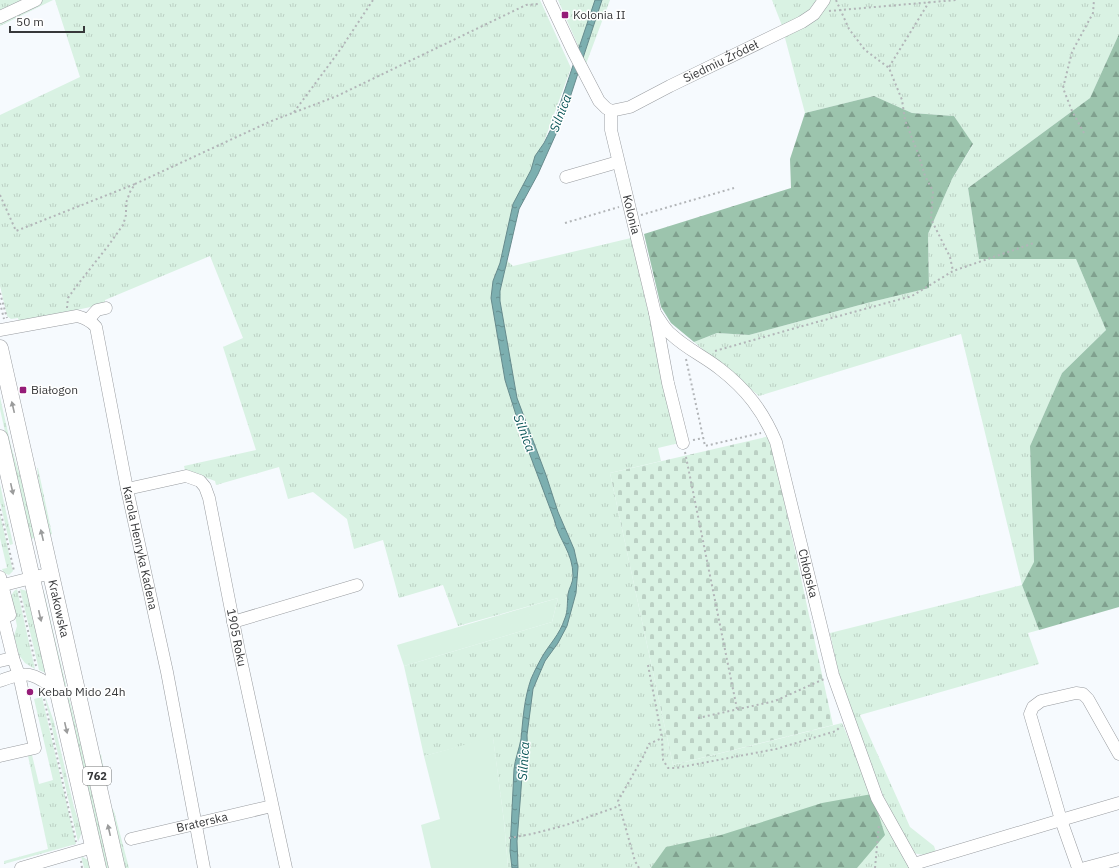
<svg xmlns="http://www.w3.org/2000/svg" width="1119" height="868" font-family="'IBM Plex Sans',sans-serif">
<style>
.grass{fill:url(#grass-tufts)}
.forest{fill:url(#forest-firs)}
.cemetery{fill:url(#cemetery-stones)}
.garden{fill:#d9f2e3}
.water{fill:url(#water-ripples);stroke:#678b8d}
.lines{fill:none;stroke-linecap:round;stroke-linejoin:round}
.minor-casing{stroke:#999ca0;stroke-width:13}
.major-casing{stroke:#999ca0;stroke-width:17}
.path{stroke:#b2b5b8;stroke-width:2;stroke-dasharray:2 3;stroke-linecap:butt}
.minor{stroke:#fff;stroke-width:12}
.major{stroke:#fff;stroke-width:16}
.oneway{fill:#9b9c9c}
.poi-dot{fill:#951c78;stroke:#fff;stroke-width:1.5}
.labels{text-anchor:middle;stroke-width:3;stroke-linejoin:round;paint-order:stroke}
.shield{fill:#fff;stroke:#737475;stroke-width:1}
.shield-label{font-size:11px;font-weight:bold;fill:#37383a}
.poi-label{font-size:12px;fill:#37383a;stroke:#fff;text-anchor:start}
.street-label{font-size:12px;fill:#37383a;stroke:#fff}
.water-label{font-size:13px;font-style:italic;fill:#0e585a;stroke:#fff}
</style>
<defs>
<pattern id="grass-tufts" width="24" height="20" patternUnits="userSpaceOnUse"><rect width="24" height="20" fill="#d9f2e3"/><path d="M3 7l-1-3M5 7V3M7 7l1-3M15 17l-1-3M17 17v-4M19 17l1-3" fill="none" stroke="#bbd0c4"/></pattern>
<pattern id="forest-firs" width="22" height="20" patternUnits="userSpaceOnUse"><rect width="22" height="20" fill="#9cc4ad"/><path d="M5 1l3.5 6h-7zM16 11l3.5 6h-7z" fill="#80a08e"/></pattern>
<pattern id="cemetery-stones" width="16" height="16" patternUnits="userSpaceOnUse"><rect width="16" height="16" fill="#d9f2e3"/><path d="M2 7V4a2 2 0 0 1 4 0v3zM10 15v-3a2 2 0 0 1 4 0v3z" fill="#bbd0c4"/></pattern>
<pattern id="water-ripples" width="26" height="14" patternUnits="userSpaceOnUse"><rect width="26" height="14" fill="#7cafb0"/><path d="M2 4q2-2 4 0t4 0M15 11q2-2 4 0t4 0" fill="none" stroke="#668f90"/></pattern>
</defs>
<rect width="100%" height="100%" fill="#f6fafe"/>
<g class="grass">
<polygon points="0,0 53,0 0,26"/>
<polygon points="55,0 540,0 571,68 534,169 513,204 504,258 513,266 631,238 679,443 658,448 661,461 610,473 673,765 842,723 872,794 912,868 508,868 504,821 493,738 424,756 404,666 552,622 558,598 458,626 443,585 399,598 383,540 354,549 347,519 313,492 288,499 279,467 216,485 215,481 185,470 184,466 256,450 223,347 243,338 210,256 105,300 105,304 19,322 18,318 11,319 7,316 0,286 0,115 80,77"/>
<polygon points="558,0 610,0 586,64"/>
<path d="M 772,0 L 1119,0 L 1119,34 L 1090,98 L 968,188 L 979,259 L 1076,259 L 1106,330 L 1062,373 L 1030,446 L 1034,563 L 1022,585 L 1039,630 L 1028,633 L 1039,664 L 860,715 L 910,827 L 934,846 L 936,852 C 927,855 921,856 912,852 L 883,795 L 843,694 L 830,633 L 1022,585 L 961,334 L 759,396 L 694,342 L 717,333 L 749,335 L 867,303 L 929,288 L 928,234 L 952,179 L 973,145 L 954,116 L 912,113 L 874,96 L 805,113 L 781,23 Z"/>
<polygon points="0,397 11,446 28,502 36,538 29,539 0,409"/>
<polygon points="37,468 38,468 52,534 48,535 41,504"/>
<polygon points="0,484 13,544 10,545 0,502"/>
<polygon points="0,514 13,571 9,575 4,573 2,569 7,568 0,538"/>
<polygon points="17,589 35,669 25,663 19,655 14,636 17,626 11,596 14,591"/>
<polygon points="20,589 27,591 46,673 39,670"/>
<path d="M 43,590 L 44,592 C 65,684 89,776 111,868 L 104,868 L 42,591 Z"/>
<polygon points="44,693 54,722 74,807 82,832 78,842"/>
<polygon points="42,697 76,844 4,864 4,861 48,849 28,756 32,755 39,784 53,780 34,699"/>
<polygon points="101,754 110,806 114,811 129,868 123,868 98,757"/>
<polygon points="81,856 88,860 91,868 84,868"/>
</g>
<g class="forest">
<polygon points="1119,34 1119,607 1039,630 1022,585 1034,562 1030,446 1062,373 1106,330 1076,259 979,259 968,188 1090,98"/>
<polygon points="874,96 912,113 954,116 973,144 952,179 928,234 929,288 867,303 749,335 717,333 694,342 671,323 661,307 644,234 791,188 790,159 805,113"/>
<polygon points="872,794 885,835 857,868 651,868 666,847 721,835 822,803"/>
</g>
<polygon class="cemetery" points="770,436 833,725 673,765 610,473"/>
<g class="garden">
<polygon points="558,598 552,622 404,666 397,645"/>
<polygon points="493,737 504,821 508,868 431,868 421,825 440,819 424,756"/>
</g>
<path class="water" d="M 595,0 L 602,0 L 564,116 L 538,174 L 519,209 L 500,291 L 500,301 L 517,398 L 546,475 L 558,512 L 574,549 L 578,567 L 576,593 L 567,626 L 558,643 L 545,661 L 533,689 L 527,735 L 528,761 L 522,776 L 520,803 L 517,841 L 518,868 L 512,868 L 510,851 L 514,769 C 515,759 519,750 521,739 C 523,719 524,699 531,679 C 534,672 538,664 542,657 C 550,643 559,636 565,618 C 568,611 567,602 568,594 C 569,588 573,583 573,576 C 573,552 559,541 554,519 L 521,431 L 505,380 L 491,298 L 493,281 L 500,263 L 513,204 L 531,170 L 535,156 L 544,143 L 553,125 Z"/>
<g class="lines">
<g class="minor-casing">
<g id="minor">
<polyline points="549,0 573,51 599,101 606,108 611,111"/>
<polyline points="0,17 36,0"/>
<path id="s1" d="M 611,111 L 611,130 L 655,313 L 668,383 L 683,443"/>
<path id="s2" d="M 611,111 L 630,107 L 670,86 L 802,22 L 814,14 L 824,0"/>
<polyline points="566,177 618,162"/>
<path id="s3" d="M 655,313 C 660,320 665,330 672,335 C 687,349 705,357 720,369 C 746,389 763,411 776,442 L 833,675 L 877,798 L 916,868"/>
<polyline points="88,320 97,310 106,308"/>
<path id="s4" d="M 0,330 L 77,316 C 85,318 91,321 96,327 L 127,489 L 167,672 L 204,868"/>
<path id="s5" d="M 127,489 L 186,476 L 200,481 L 205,487 L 209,498 L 239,651 L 286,868"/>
<polyline points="0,577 10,615"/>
<polyline points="0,586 51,573"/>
<polyline points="0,605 13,658 19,675 35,748 0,756"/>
<polyline points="233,622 357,585"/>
<polyline points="0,661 13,658"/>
<path d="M 0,681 C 29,670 32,673 57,690"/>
<path id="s6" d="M 131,839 L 272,806"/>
<polyline points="914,864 1061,820 1030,714 1033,707 1041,701 1076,693 1083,694 1088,699 1119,754"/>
<polyline points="21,868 93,847"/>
<polyline points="1078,868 1061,820 1119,803"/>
<polyline points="1085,868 1119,859"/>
</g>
</g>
<g class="major-casing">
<g id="major">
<path id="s7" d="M 0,348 L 117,868"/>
<polyline points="0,438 98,868"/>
</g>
</g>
<g class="path">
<polyline points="836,0 849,29 865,50 889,68 902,100 905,120 919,156 925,176 933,191 931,219 950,257 953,271"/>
<polyline points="829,11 956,0"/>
<polyline points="889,67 929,2"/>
<polyline points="294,112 340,50 373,0"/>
<polyline points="1084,133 1072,111 1063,88 1072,52 1093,13 1094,0"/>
<polyline points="0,195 16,231 135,184"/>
<polyline points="641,215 734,188"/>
<polyline points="565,223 619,207"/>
<polyline points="0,293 7,318"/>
<polyline points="0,303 4,319"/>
<polyline points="67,308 68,298 75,288 108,246 123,225 126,215 126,203 130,192 135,184 269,122 337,96 526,5 539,4"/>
<polyline points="715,351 799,327 912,296 953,271 1034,243"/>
<polyline points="686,359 705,446 761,433"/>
<polyline points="693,440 704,438"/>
<polyline points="685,452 737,709"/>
<polyline points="0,509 14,571"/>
<polyline points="19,591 36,666"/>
<polyline points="648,665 662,738 663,760 668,768 676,768 776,749 836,731 841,726"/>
<polyline points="43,694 76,842"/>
<polyline points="698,718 775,701 824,679"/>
<polyline points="509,838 532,834 566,825 619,806"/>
<polyline points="81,861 82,868"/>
<polyline points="639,868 635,861 618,801 643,757 649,744 662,738"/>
<polyline points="875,868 879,824"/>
</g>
<use href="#minor" class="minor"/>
<use href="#major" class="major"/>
</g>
<defs><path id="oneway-solid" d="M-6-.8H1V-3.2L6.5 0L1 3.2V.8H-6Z"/></defs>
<g class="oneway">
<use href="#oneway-solid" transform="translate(13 407) rotate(-103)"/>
<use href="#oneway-solid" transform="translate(12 489) rotate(77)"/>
<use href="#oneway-solid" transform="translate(42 535) rotate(-103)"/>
<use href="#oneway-solid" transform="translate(40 616) rotate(77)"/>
<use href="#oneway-solid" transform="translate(66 728) rotate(77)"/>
<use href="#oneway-solid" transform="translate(109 830) rotate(-103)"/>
</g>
<g class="poi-dot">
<rect x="561" y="11" width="8" height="8" rx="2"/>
<rect x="19" y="386" width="8" height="8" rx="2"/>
<circle cx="30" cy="692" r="4"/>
</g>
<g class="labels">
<rect class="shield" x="83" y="767" width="28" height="18" rx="3"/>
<g class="shield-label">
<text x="97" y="780">762</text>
</g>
<g class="poi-label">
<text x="573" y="19">Kolonia II</text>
<text x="31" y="394">Białogon</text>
<text x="38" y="696">Kebab Mido 24h</text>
</g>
<g class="street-label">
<text dy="4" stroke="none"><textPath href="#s2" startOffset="121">Siedmiu Źródeł</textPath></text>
<text dy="4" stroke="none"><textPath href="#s1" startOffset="106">Kolonia</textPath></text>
<text dy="4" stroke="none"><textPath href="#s4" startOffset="326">Karola Henryka Kadena</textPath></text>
<text dy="4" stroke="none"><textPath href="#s3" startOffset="315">Chłopska</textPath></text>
<text dy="4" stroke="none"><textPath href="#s7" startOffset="267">Krakowska</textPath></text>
<text dy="4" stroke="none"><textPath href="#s5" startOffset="237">1905 Roku</textPath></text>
<text dy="4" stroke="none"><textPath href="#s6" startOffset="73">Braterska</textPath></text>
</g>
<g class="water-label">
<text transform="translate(560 113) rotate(-69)" y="5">Silnica</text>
<text transform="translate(525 433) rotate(69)" y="5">Silnica</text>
<text transform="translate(523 761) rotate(-86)" y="5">Silnica</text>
</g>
</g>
<path d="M10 26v6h74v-6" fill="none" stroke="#37383a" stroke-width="2"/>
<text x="16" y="26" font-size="12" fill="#37383a" stroke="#ffffff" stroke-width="3" paint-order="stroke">50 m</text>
</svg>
